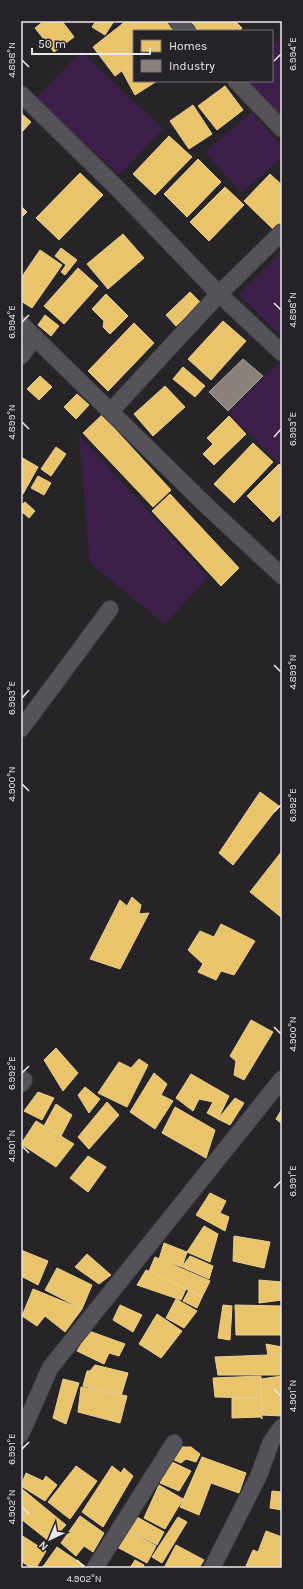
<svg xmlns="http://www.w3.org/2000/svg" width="303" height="1589" font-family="Karla,sans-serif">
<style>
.green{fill:#3c2049}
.homes{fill:#e9c46a;stroke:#eacf91}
.industry{fill:#8a817c;stroke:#a7a09e}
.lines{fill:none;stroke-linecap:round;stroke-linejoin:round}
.street-casing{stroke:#424042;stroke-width:18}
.street{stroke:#565259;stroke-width:16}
.ticks{fill:none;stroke:#ebe8ec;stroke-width:1.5}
.neatline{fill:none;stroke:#ebe8ec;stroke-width:1.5}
.ticks-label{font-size:10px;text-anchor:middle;fill:#ebe8ec}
</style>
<rect width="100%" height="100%" fill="#262427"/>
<g class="green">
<polygon points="282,37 282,120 247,81 272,81 272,46"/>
<polygon points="81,51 163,129 119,175 37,98"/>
<polygon points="252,112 282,147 282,158 241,193 205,152"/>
<polygon points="282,250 282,337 239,294"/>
<polygon points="280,361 282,363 282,461 279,464 228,413"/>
<polygon points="79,435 208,577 165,624 90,563"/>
</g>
<g class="homes">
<polygon points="44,21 62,21 74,37 54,52 35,28"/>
<polygon points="96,21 114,21 105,35 92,27"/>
<polygon points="126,21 166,21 174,31 134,31 134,62 115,76 93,47"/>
<polygon points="193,21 235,21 242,28 239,31 198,31 191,23"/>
<polygon points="134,62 134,81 157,81 135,95 122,71"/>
<polygon points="225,86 243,110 217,130 198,106"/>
<polygon points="193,105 212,134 189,149 170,121"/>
<polygon points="21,113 31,122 21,133"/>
<polygon points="169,136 192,157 155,195 133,174"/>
<polygon points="198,159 221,182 187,217 164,194"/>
<polygon points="80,173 103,195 59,240 36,218"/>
<polygon points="270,174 282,185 282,225 276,232 244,201"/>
<polygon points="225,187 244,205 209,241 190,222"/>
<polygon points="21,206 27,212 21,218"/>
<polygon points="123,234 144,258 108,289 87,264"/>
<polygon points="61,248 77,260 65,275 61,272 66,265 55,256"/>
<polygon points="40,250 62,265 32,308 21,301 21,278"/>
<polygon points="78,268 98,286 64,324 44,306"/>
<polygon points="190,292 201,303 176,326 166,315"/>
<polygon points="106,294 128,316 110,334 103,327 104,321 92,309"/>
<polygon points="45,315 59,326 51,336 38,325"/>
<polygon points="223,321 246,341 211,380 188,359"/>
<polygon points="134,323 154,343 108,391 88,371"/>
<polygon points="183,367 205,386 195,397 173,379"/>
<polygon points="40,376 52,387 39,400 27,389"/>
<polygon points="165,386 185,407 153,436 134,414"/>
<polygon points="77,394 89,405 76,419 64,407"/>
<polygon points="102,415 171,490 153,507 83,433"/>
<polygon points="229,416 246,434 214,465 203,454 213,444 207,438"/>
<polygon points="253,443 273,462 234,503 214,484"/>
<polygon points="56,447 66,454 51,476 41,469"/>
<polygon points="21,457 38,467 23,494 21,493"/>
<polygon points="279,464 282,467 282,513 273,522 247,496"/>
<polygon points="38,476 51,483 44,495 31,488"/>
<polygon points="170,494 239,568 221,586 152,511"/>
<polygon points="25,502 35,511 29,518 21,511 21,506"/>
<polygon points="260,792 279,806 233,865 219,853"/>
<polygon points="282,851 282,917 281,917 250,892"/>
<polygon points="132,897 141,905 139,914 149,913 120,969 90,959 120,900 127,906"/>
<polygon points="221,924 255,941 234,975 221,971 216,980 198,972 203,964 188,950 200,931 214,937"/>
<polygon points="251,1020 273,1032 244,1080 234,1075 236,1061 230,1056"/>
<polygon points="56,1048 78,1073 63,1091 44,1060"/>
<polygon points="139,1059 148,1065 127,1107 98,1093 119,1062 131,1068"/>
<polygon points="154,1073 167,1084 161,1095 173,1101 155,1129 130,1112"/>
<polygon points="191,1074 229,1096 218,1119 207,1113 213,1102 199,1099 193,1111 176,1098"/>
<polygon points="85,1087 100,1099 89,1113 78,1095"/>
<polygon points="38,1092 54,1098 42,1120 24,1111"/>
<polygon points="235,1098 244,1103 230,1125 218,1119"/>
<polygon points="107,1102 119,1115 89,1149 78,1137"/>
<polygon points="56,1104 72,1115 61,1136 44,1126"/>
<polygon points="175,1107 215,1130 206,1158 162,1133"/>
<polygon points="282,1109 282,1124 276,1119"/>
<polygon points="36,1121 74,1144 56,1167 21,1144"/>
<polygon points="88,1156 106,1167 88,1192 70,1178"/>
<polygon points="210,1193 226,1201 220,1213 229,1217 225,1231 196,1215"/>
<polygon points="204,1226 218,1234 210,1262 187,1252"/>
<polygon points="234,1236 270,1242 264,1268 233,1261"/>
<polygon points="164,1243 187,1252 182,1267 159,1259"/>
<polygon points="21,1250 48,1261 38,1285 21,1276"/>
<polygon points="87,1254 111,1275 99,1284 75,1267"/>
<polygon points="190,1256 213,1266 209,1279 182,1267"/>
<polygon points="155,1257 210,1281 202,1297 149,1271"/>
<polygon points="57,1268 92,1285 82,1309 45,1290"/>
<polygon points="146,1270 186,1289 181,1300 137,1285"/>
<polygon points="259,1280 282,1282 282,1300 259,1303"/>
<polygon points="33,1289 82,1309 65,1332 45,1316 37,1326 22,1316"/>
<polygon points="189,1290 202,1297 197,1308 183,1301"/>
<polygon points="176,1299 197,1311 184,1328 166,1318"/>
<polygon points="120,1305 142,1315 133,1332 113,1320"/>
<polygon points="223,1305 232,1306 230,1340 218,1338"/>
<polygon points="235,1305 282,1306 282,1335 236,1335"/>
<polygon points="157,1314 182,1331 161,1358 139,1344"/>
<polygon points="89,1331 125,1344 119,1356 109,1353 104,1364 77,1351"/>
<polygon points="266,1344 282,1347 282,1375 218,1375 215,1357 268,1355"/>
<polygon points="95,1365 128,1373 121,1396 83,1386 87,1371 90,1371"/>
<polygon points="261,1376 261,1398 215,1397 213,1378"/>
<polygon points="282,1376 282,1416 262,1415 261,1379"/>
<polygon points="63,1379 79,1383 66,1424 53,1418"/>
<polygon points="81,1387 127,1396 120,1423 78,1412"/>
<polygon points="232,1398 261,1398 262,1419 261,1417 232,1418"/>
<polygon points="182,1447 191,1447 200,1454 196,1462 186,1459 181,1463 172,1459 175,1451"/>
<polygon points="202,1457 246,1473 239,1493 211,1483 199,1515 180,1507"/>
<polygon points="170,1461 191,1471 179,1491 160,1483"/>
<polygon points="76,1466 97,1481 70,1519 48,1502"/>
<polygon points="112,1466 121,1473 124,1468 133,1476 103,1527 82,1512"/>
<polygon points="26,1473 43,1481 46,1476 57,1485 45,1501 21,1486"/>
<polygon points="159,1485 183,1499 165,1529 144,1518"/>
<polygon points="21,1488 66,1525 50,1542 21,1519"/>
<polygon points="272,1491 282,1492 282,1510 270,1508"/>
<polygon points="80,1516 104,1533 93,1552 84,1546 76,1556 61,1543"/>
<polygon points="135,1516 164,1532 157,1545 126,1529"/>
<polygon points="178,1517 187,1522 162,1563 152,1557"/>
<polygon points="127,1530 156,1546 147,1563 117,1547"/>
<polygon points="266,1531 282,1537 281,1568 250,1568 246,1566 253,1550 258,1552"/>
<polygon points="21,1535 46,1551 36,1568 31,1568 21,1561"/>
<polygon points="176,1545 204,1560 199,1568 164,1568"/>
<polygon points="57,1547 85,1566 83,1568 42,1568"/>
<polygon points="135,1560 144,1565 143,1568 130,1568"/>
</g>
<polygon class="industry" points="243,359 263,376 228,411 209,392"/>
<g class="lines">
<g class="street-casing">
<g id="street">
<polyline points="177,21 187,31"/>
<polyline points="236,81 282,129"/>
<polyline points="21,94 119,190 219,294 282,353"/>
<polyline points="21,324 209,508 282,576"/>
<polyline points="21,356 35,337"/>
<polyline points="111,411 219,294 282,232"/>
<polyline points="21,729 110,609"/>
<polyline points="21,1084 24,1080"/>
<polyline points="21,1434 50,1368 282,1079"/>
<polyline points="95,1568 174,1443"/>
<polyline points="212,1568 259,1475 271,1442 282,1427"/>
</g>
</g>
<use href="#street" class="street"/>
</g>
<path class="ticks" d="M 22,60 L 29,67M 274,61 L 281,54M 274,303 L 281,310M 22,322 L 29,315M 22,422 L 29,429M 274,437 L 281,429M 274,665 L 281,672M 22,698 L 29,690M 22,784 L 29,791M 274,812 L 281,805M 274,1027 L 281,1034M 22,1073 L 29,1066M 22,1146 L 29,1153M 274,1188 L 281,1181M 274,1389 L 281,1396M 22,1449 L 29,1442M 22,1507 L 29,1514M 77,1560 L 84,1567"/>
<rect width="303" height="1589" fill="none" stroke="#262328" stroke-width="44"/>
<rect x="133" y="30" width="140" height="52" fill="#262328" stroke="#757276"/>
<rect x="141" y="40" width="20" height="12" fill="#e9c46a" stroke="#757276"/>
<text x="169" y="50" font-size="12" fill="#ebe8ec">Homes</text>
<rect x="141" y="60" width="20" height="12" fill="#8a817c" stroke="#757276"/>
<text x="169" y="70" font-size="12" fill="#ebe8ec">Industry</text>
<g transform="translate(50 1539) rotate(224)" stroke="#262328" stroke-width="3" paint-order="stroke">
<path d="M0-3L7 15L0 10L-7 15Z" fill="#ebe8ec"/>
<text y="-6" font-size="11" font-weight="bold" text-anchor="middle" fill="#ebe8ec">N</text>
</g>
<path d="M32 48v6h118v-6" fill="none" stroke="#ebe8ec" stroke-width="2"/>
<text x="38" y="48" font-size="12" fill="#ebe8ec" stroke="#262328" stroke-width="3" paint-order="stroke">50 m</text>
<rect x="22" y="22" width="259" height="1545" class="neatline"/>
<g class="ticks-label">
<text transform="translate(292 54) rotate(-90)" y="4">6.994°E</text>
<text transform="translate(11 60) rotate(-90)" y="4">4.898°N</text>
<text transform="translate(292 310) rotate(-90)" y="4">4.898°N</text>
<text transform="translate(11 322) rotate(-90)" y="4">6.994°E</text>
<text transform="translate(11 422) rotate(-90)" y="4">4.899°N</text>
<text transform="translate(292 429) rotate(-90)" y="4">6.993°E</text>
<text transform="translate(292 672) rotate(-90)" y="4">4.899°N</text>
<text transform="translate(11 698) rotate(-90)" y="4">6.993°E</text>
<text transform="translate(11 784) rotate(-90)" y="4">4.900°N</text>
<text transform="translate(292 805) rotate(-90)" y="4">6.992°E</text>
<text transform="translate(292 1034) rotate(-90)" y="4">4.900°N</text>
<text transform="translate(11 1073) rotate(-90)" y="4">6.992°E</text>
<text transform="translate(11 1146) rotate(-90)" y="4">4.901°N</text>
<text transform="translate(292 1181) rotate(-90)" y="4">6.991°E</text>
<text transform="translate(292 1396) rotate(-90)" y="4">4.901°N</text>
<text transform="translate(11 1449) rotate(-90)" y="4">6.991°E</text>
<text transform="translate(11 1507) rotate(-90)" y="4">4.902°N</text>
<text x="84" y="1582">4.902°N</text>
</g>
</svg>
